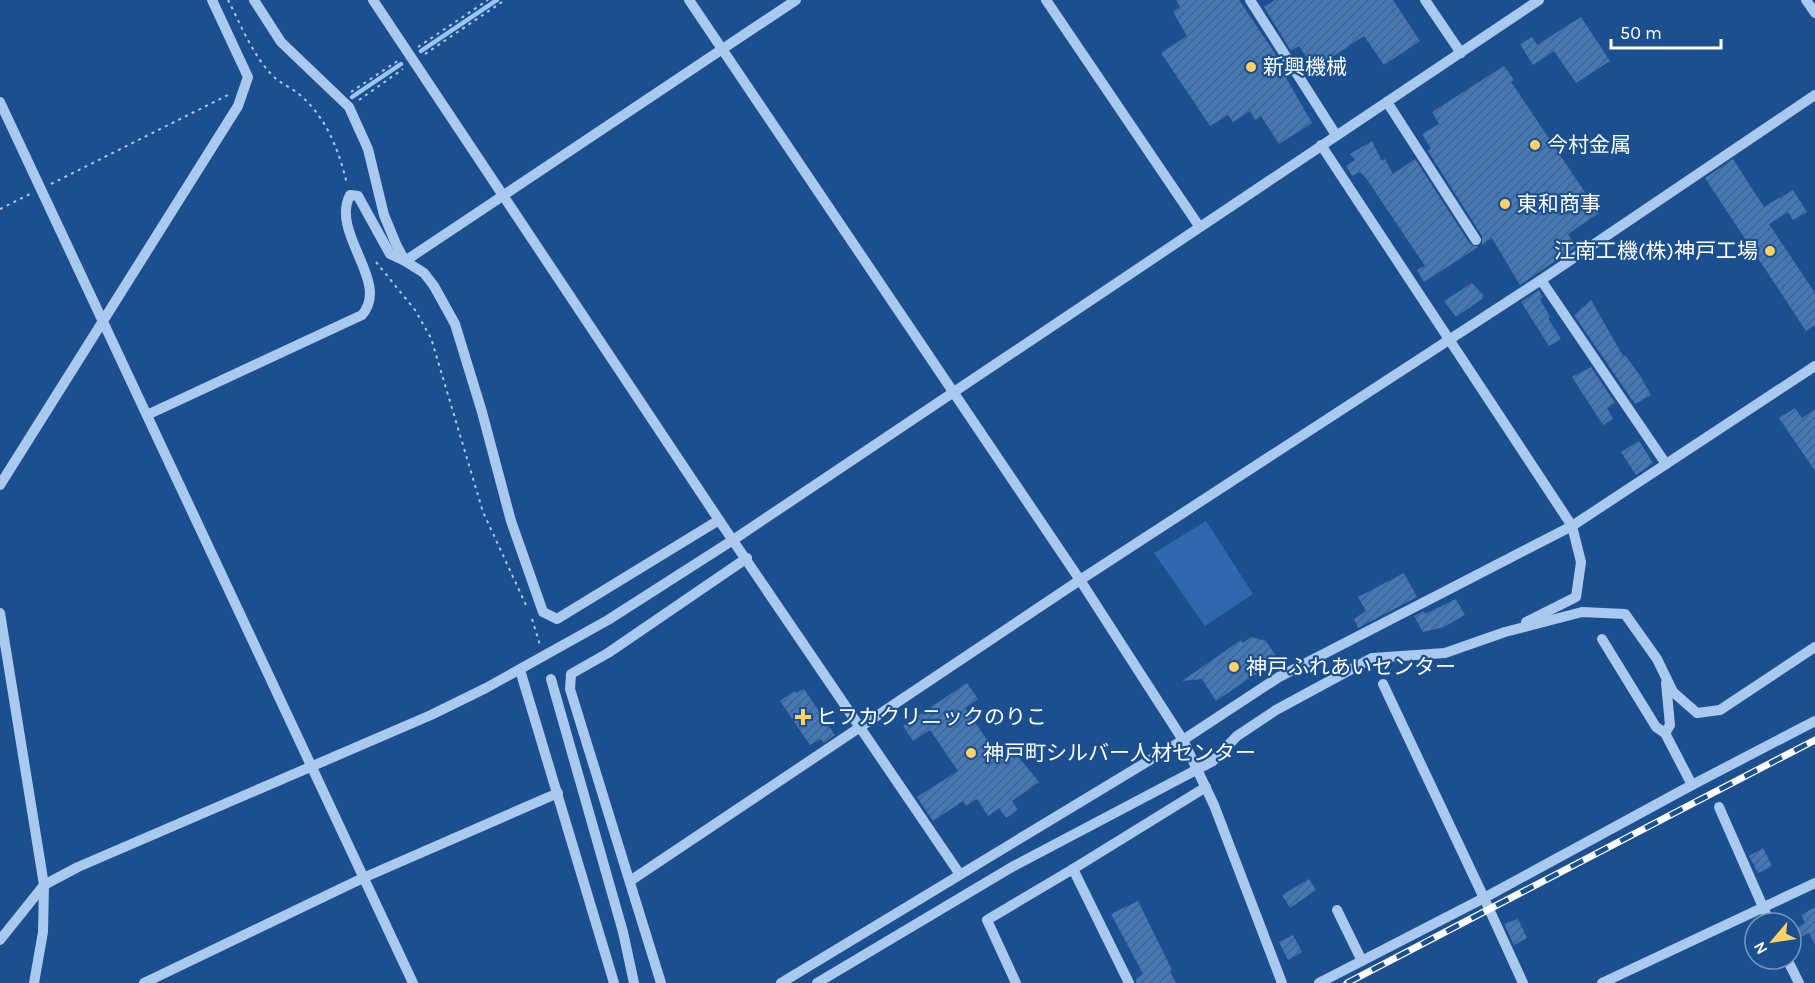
<svg xmlns="http://www.w3.org/2000/svg" width="1815" height="983" font-family="Karla,'Noto Sans JP',sans-serif">
<style>
.park{fill:#2e69ad}
.lines{fill:none;stroke-linecap:round;stroke-linejoin:round}
.stream{stroke:#9cc4f0;stroke-width:4.5}
.building{fill:url(#building-hatch)}
.path{stroke:#a9c9ee;stroke-width:2;stroke-dasharray:3 4.5;stroke-linecap:butt}
.minor{stroke:#a9c9ee;stroke-width:10}
.rail-casing{stroke:#fff;stroke-width:7}
.rail{stroke:#1b4f8f;stroke-width:4.5;stroke-dasharray:14;stroke-linecap:butt}
.poi-dot{fill:#ffd166;stroke:#1b4f8f;stroke-width:2}
.labels{text-anchor:middle;stroke-width:4.5;stroke-linejoin:round;paint-order:stroke}
.poi-label{font-size:21px;fill:#fff;stroke:#1b4f8f;text-anchor:start}
</style>
<defs>
<pattern id="building-hatch" width="6" height="6" patternUnits="userSpaceOnUse" patternTransform="scale(1.5)"><rect width="6" height="6" fill="#4478b7"/><path d="M-1 1l2-2M0 6l6-6M5 7l2-2" fill="none" stroke="#486282"/></pattern>
</defs>
<rect width="100%" height="100%" fill="#1b4f8f"/>
<polygon class="park" points="1206,521 1253,594 1205,626 1154,553"/>
<g class="lines">
<g class="stream">
<polyline points="421,51 497,0"/>
<polyline points="352,97 401,64"/>
</g>
</g>
<g class="building">
<polygon points="1176,0 1239,0 1278,58 1288,75 1285,76 1312,123 1279,144 1261,116 1255,120 1250,111 1233,122 1228,115 1210,126 1161,53 1187,36 1173,12 1180,7"/>
<polygon points="1275,0 1393,0 1420,41 1384,65 1364,36 1314,69 1299,46 1291,51 1264,7"/>
<polygon points="1581,17 1610,61 1576,83 1554,51 1533,65 1520,44 1532,37 1537,45"/>
<polygon points="1504,66 1514,80 1511,82 1599,213 1568,234 1576,247 1520,285 1492,238 1482,245 1482,236 1428,151 1431,149 1422,134 1439,124 1432,112"/>
<polygon points="1372,141 1382,161 1385,159 1393,174 1415,159 1470,244 1478,247 1424,282 1417,270 1425,266 1366,178 1360,172 1352,176 1346,166 1355,160 1350,154"/>
<polygon points="1733,159 1764,207 1793,190 1807,212 1793,220 1788,212 1769,224 1815,293 1815,325 1806,331 1705,178"/>
<polygon points="1472,283 1483,295 1482,299 1456,317 1444,301"/>
<polygon points="1539,290 1543,297 1540,299 1550,317 1548,318 1561,339 1549,346 1521,302"/>
<polygon points="1591,300 1623,356 1625,355 1639,374 1651,395 1635,404 1574,315"/>
<polygon points="1591,367 1615,403 1607,408 1613,419 1603,425 1572,377"/>
<polygon points="1795,408 1802,418 1815,409 1815,471 1779,418"/>
<polygon points="1639,441 1653,463 1636,475 1621,452"/>
<polygon points="1404,573 1417,597 1358,628 1354,619 1366,611 1358,597"/>
<polygon points="1456,599 1465,615 1444,627 1423,632 1414,616 1424,611 1425,614"/>
<polygon points="1251,637 1266,641 1278,659 1216,701 1202,679 1182,681 1241,640 1243,643"/>
<polygon points="967,683 978,699 965,708 999,757 1012,749 1039,782 1012,801 1018,810 1006,818 999,808 988,816 977,799 966,806 963,801 933,821 917,797 958,771 930,730 913,741 903,726"/>
<polygon points="804,689 835,735 824,743 821,739 810,745 780,701 794,691 796,693"/>
<polygon points="1763,848 1772,866 1758,873 1749,856"/>
<polygon points="1309,879 1316,890 1290,908 1282,895"/>
<polygon points="1138,901 1172,970 1170,971 1176,983 1136,983 1136,979 1143,974 1111,914"/>
<polygon points="1815,907 1815,945 1809,933 1791,941 1791,931 1805,923 1801,915"/>
<polygon points="1518,919 1527,938 1514,945 1504,924"/>
<polygon points="1293,935 1302,952 1288,960 1279,942"/>
</g>
<g class="lines">
<g class="path">
<path d="M 228,0 C 241,25 253,56 273,76 C 281,84 292,88 300,95 C 327,118 339,151 347,184"/>
<polyline points="418,47 488,0"/>
<polyline points="425,54 505,0"/>
<polyline points="351,92 399,60"/>
<polyline points="359,100 403,69"/>
<polyline points="51,184 228,95"/>
<polyline points="0,209 30,194"/>
<polyline points="376,262 415,310 431,338 483,512 526,605"/>
<polyline points="532,619 540,645"/>
</g>
<g class="minor">
<polyline points="254,0 281,42 349,107 368,149 384,215 396,244 405,261 424,273 434,286 455,324 482,412 511,521 543,612 557,619 719,520"/>
<polyline points="373,0 719,520 959,873"/>
<polyline points="689,0 1080,580 1183,740 1214,805 1282,983"/>
<polyline points="1046,0 1199,226"/>
<polyline points="1250,0 1336,135"/>
<polyline points="1425,0 1461,53"/>
<polyline points="1806,0 1815,13"/>
<polyline points="0,102 413,983"/>
<polyline points="1387,102 1476,240"/>
<polyline points="1321,145 1572,526 1581,562 1576,597 1526,622"/>
<polyline points="1541,280 1666,464"/>
<path d="M 147,415 L 362,315 C 391,282 330,234 350,195 L 358,196 L 390,254 L 405,261 L 796,0"/>
<polyline points="0,485 238,106 248,77 212,0"/>
<polyline points="0,613 44,885 43,932 34,983"/>
<polyline points="1602,639 1656,727 1665,733 1670,725 1666,683"/>
<polyline points="520,670 614,983"/>
<polyline points="551,679 623,932 634,983"/>
<polyline points="1692,785 1815,721"/>
<polyline points="1719,807 1770,923"/>
<polyline points="1073,869 1206,787"/>
<polyline points="630,881 1080,580 1541,280 1815,95"/>
<polyline points="1337,910 1362,961"/>
<polyline points="0,940 44,885 78,867 431,715 486,688 608,620 733,540 1539,0"/>
<polyline points="1787,959 1799,983"/>
<polyline points="144,983 363,878 558,793"/>
<polyline points="661,983 570,689 571,674 608,653 747,558"/>
<polyline points="781,983 1183,740 1279,677 1572,526 1815,366"/>
<polyline points="817,983 1012,867 1213,761 1237,736 1276,710 1372,658 1445,653 1505,632 1582,612 1625,614 1657,659 1673,692 1697,713 1720,710 1815,647"/>
<polyline points="1016,983 987,920 1073,869 1129,983"/>
<polyline points="1319,983 1484,898 1383,684"/>
<polyline points="1523,983 1484,898 1692,785 1665,733"/>
<polyline points="1602,983 1815,883"/>
</g>
<g class="rail-casing">
<polyline id="rail" points="1347,983 1815,740"/>
</g>
<use href="#rail" class="rail"/>
</g>
<g class="poi-dot">
<circle cx="1251" cy="67" r="6"/>
<circle cx="1535" cy="145" r="6"/>
<circle cx="1505" cy="204" r="6"/>
<circle cx="1770" cy="251" r="6"/>
<circle cx="1234" cy="667" r="6"/>
<path d="M800 708h6v6h6v6h-6v6h-6v-6h-6v-6h6z"/>
<circle cx="971" cy="753" r="6"/>
</g>
<g class="labels">
<g class="poi-label">
<text x="1263" y="74">新興機械</text>
<text x="1547" y="152">今村金属</text>
<text x="1517" y="211">東和商事</text>
<text x="1758" y="258" text-anchor="end">江南工機(株)神戸工場</text>
<text x="1246" y="674">神戸ふれあいセンター</text>
<text x="816" y="724">ヒフカクリニックのりこ</text>
<text x="983" y="760">神戸町シルバー人材センター</text>
</g>
</g>
<g transform="translate(1773 941) rotate(241)"><circle r="28" fill="#1b4f8f" stroke="#7695bc" stroke-width="1.5"/>
<path d="M0-4.5L10 22L0 15L-10 22Z" fill="#ffd166"/>
<text y="-9" font-size="16" font-weight="bold" text-anchor="middle" fill="#ffffff">N</text>
</g>
<path d="M1611 39v9h110v-9" fill="none" stroke="#ffffff" stroke-width="3"/>
<text x="1620" y="39" font-size="18" fill="#ffffff" stroke="#1b4f8f" stroke-width="4.5" paint-order="stroke">50 m</text>
</svg>
